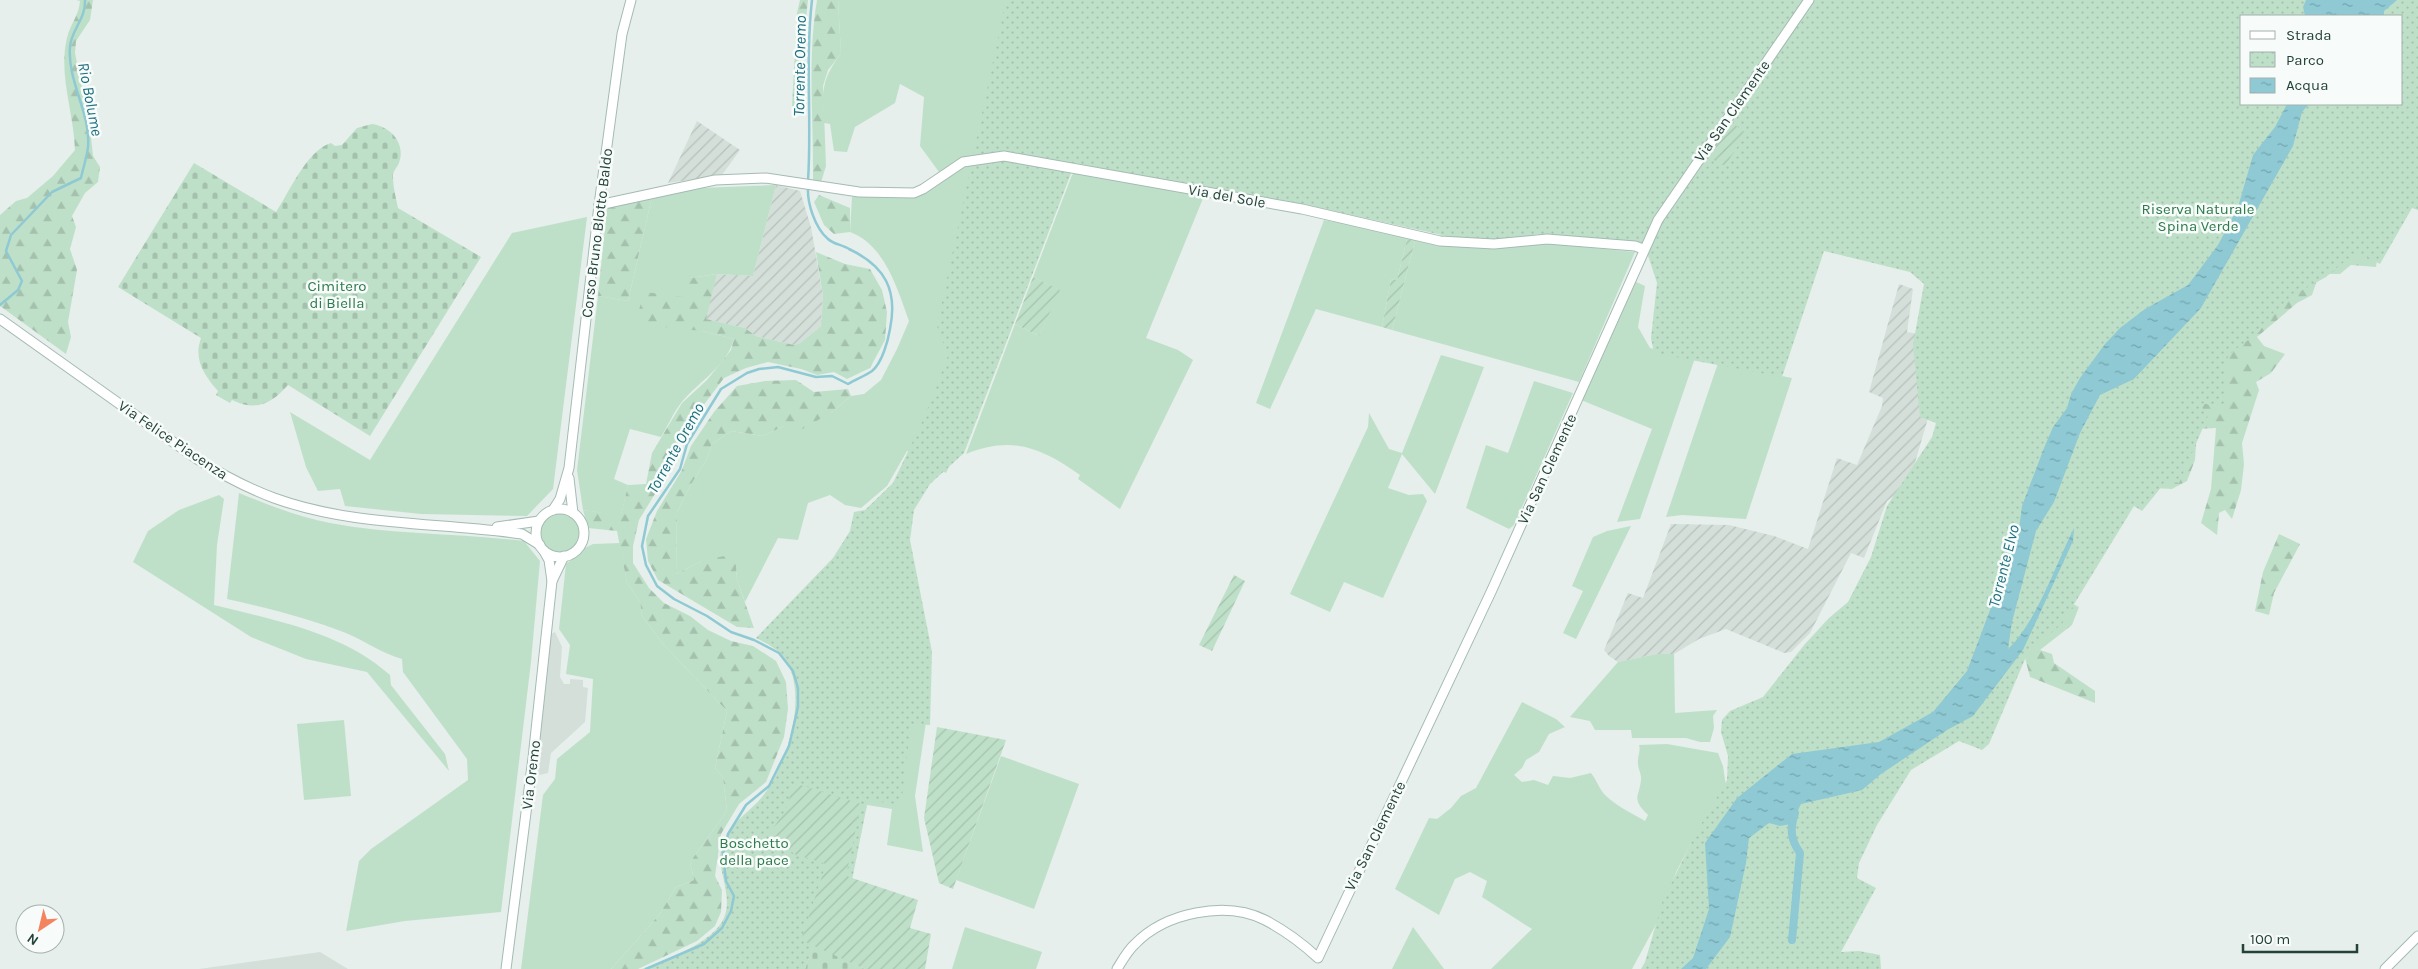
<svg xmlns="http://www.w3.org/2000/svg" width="2418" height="969" font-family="Karla,sans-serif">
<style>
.built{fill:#d4dfda}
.industrial{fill:url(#industrial-furrows)}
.grass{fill:#bfe0c8}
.forest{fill:url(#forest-firs)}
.cemetery{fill:url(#cemetery-stones)}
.park{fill:url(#park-dots);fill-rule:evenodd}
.garden{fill:url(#garden-furrows)}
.water{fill:url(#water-ripples)}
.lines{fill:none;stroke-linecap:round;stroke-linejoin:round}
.stream{stroke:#8ec9d4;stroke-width:2.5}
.canal{stroke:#8ec9d4;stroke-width:8}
.secondary-casing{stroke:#a4bbb3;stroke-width:11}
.secondary{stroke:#fff;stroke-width:9}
.labels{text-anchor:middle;stroke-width:5;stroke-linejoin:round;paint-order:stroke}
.street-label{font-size:15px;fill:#24423a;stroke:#f7fbf9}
.park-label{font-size:15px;fill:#2d7a4b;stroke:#f7fbf9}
.water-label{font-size:16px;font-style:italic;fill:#1c6f80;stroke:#f7fbf9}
</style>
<defs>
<pattern id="industrial-furrows" width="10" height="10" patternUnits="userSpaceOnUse" patternTransform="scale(1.25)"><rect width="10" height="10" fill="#d4dfda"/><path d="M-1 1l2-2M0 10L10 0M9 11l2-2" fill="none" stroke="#b6c1bc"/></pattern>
<pattern id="forest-firs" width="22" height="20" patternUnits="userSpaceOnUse" patternTransform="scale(1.25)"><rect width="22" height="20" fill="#bfe0c8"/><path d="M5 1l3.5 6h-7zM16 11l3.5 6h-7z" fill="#a4c1ad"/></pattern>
<pattern id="cemetery-stones" width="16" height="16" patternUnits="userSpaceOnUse" patternTransform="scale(1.25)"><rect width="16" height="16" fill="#bfe0c8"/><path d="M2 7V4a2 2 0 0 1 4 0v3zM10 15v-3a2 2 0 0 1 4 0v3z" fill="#a4c1ad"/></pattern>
<pattern id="park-dots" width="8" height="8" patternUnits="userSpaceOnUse" patternTransform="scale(1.25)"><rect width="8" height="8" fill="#bfe0c8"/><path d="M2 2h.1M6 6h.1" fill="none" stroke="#a4c1ad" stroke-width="1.8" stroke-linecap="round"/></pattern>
<pattern id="garden-furrows" width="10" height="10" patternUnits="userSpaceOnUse" patternTransform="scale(1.25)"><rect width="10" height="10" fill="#bfe0c8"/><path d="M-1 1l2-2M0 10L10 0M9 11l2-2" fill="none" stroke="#a4c1ad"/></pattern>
<pattern id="water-ripples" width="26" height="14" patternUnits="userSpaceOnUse" patternTransform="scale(1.25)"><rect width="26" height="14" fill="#8ec9d4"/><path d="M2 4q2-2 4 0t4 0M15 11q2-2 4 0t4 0" fill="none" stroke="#74a5ad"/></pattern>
</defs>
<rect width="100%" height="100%" fill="#e6efeb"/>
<g class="built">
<polygon points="555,632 562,647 560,677 564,684 570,684 570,679 583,680 583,687 588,688 585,722 551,753 548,773 535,776 551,634"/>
<polygon points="320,952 348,969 199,969"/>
</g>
<g class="industrial">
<polygon points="697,121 740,150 722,175 668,183"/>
<polygon points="776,185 800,191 811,227 823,296 821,326 800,343 794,345 756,336 745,328 705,319 717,274 753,276"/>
<polygon points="1899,284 1913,289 1907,332 1920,334 1930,411 1912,473 1901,491 1887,501 1864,558 1851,553 1810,633 1791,652 1784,653 1726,629 1699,639 1674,654 1657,654 1618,662 1609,656 1604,650 1628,593 1643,598 1671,524 1729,525 1774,536 1808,549 1837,458 1857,465 1882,406 1883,398 1869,392"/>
</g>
<g class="grass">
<path d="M 838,0 L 1114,0 L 989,152 L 961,158 L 939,172 L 920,146 L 924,97 L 900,84 L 895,103 L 855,127 L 847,152 L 834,151 L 830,124 L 824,123 C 822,93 821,79 841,54 Z"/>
<path d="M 977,163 L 957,449 L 946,473 L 907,451 L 887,486 L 861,508 L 845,505 L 830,495 L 808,503 L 798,540 L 778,538 L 745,602 L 737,580 L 736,564 L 702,561 L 676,574 L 677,512 L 690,486 L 707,459 L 712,444 L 731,431 L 763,436 L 784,426 L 832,412 L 851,396 L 864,394 L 881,380 L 897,349 L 909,321 C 897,288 885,245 850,232 L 852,197 L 913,197 L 956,170 Z"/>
<path d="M 1076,172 L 1204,196 L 1146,338 L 1178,350 L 1193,360 L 1120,509 L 1078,479 L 1080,475 C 1042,448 1012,435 966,454 L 1015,324 L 1039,336 L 1059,290 L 1033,277 L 1072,175 Z"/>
<path d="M 776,185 L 753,276 L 717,274 L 690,278 L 702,331 L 734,339 C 726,367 699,381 681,403 C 673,413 668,426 661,437 L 630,429 L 614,479 L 628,485 L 621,516 L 583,510 L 577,470 L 598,296 L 628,301 L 652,197 L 699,188 Z"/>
<polygon points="587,217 553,489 527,516 421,514 345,506 340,489 318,491 306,467 290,412 370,460 512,233"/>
<polygon points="1324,220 1408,235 1397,280 1391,279 1382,327 1316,309 1270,409 1256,403"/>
<polygon points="1416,237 1534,242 1635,252 1579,382 1392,330"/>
<polygon points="1634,281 1645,286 1638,327 1650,348 1695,358 1640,519 1617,522 1652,429 1581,400"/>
<polygon points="1441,355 1484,367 1435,494 1402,454 1388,488 1409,495 1423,494 1427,501 1383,598 1344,582 1330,612 1290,594 1368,427 1369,413 1389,449 1402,453"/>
<polygon points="1718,363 1792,378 1746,519 1682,515 1666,517"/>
<polygon points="1534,381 1573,393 1514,525 1509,529 1466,508 1486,445 1508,453"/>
<path d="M 239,493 C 269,505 298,517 330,523 C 394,535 459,533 524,541 L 540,561 L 531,662 L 501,912 L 405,921 L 346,931 L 359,861 L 371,849 L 468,780 L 467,759 L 403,672 L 402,659 C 381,653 365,641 346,633 C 307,618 267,608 227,599 Z"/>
<path d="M 219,495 L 224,499 L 217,545 L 214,605 C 274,620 342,632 390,675 L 391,685 L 445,754 L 449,771 L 367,672 L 306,659 L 251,637 L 133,562 L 148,531 L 179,510 Z"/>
<circle cx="560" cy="533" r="19"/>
<polygon points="1631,526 1576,639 1563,633 1583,591 1572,586 1593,537 1607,531"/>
<polygon points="620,543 627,583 640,602 642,616 663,644 727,711 715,768 723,778 727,811 690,862 694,880 676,887 659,915 611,969 521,969 543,795 555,779 557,759 590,732 593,679 566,674 570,645 559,629 566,564 585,548 593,544"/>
<polygon points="1657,654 1674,654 1675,713 1717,710 1713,716 1714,728 1710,742 1700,742 1686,738 1632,738 1631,730 1595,730 1590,721 1570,717 1618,662"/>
<path d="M 1522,702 L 1556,719 L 1565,727 L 1549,734 L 1539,752 L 1526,760 L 1522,768 L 1514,775 L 1522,782 L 1534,780 L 1548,785 L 1553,776 L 1570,778 L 1591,773 C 1596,779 1599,788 1604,794 C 1616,806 1630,812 1645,821 L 1648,815 C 1631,798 1639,798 1641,780 C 1642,775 1638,769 1638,764 C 1637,757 1641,752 1639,745 L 1667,744 L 1718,753 L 1723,766 L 1727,793 L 1695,836 L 1676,872 L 1659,919 L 1632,969 L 1491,969 L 1532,929 L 1482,897 L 1487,881 L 1470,872 L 1455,879 L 1439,915 L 1395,889 L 1429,818 L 1437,819 L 1451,808 L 1461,796 L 1476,788 Z"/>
<polygon points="928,709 915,796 923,852 887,845 892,809 861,804 800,765"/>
<polygon points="344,720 351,796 304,800 297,724"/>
<polygon points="1001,756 1079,784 1034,909 956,880"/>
<polygon points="965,927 1042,952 1036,969 952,969"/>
<polygon points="1413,927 1444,969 1392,969"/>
</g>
<g class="forest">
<path d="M 76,0 L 93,0 L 90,20 L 76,41 L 75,53 L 90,127 L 93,156 L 100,167 L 98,182 L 85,193 L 72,216 L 76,227 L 70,249 L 77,270 L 68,322 L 71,337 L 66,354 L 0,306 L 0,215 L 16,201 L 27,198 L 53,176 L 75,150 C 74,113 58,74 67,38 C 70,24 79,16 80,1 Z"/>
<polygon points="800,0 808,0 803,45 802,111 792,107 797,13"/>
<path d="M 817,0 L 838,0 L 841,54 L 828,70 L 823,86 L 826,166 L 821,182 L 813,180 C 814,120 807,59 817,0 Z"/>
<polygon points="819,195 850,208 850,232 834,234 824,225 814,202"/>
<polygon points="652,197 628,301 598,296 607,207"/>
<polygon points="2381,231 2376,267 2351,265 2340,274 2319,274 2312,295 2297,303 2257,337 2264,346 2285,354 2271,373 2256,382 2259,390 2242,443 2244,464 2241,490 2232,519 2225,510 2219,513 2217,535 2201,523 2211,489 2216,428 2197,429 2195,460 2187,481 2172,489 2154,488 2130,504 2073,604 2079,607 2072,625 2040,650 2052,654 2054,663 2095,691 2095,703 2030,677 2023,650 2080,433"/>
<polygon points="816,252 845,264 870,269 882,290 887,312 885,340 870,368 847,379 834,372 817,375 801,369 768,362 746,368 724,378 684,431 669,471 639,520 633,546 633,563 649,588 664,603 690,616 708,630 731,641 753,646 776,661 786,682 788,709 784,737 766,782 739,804 721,834 715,876 722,890 721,912 715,926 697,941 638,969 611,969 659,915 676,887 694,880 690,862 727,811 723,778 715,768 727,711 663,644 642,616 640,602 627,583 617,531 588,528 583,510 621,515 628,485 646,484 652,453 682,403 707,380 731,350 734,339 702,331 634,324 645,292 685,297 690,278 717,274 706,319 745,328 756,336 794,345 800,343 821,326 823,296"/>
<polygon points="796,380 814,392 848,389 851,396 832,412 799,431 784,426 763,436 731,431 712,444 707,459 690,486 677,512 676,574 702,561 724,556 736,564 737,580 754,628 737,627 658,580 648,561 646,539 657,511 682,470 691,446 714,412 737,386 765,381"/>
<polygon points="2279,534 2300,544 2274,593 2269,615 2255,611 2263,572"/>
</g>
<g class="cemetery">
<path d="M 372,124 C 391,127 406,143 399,163 C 397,168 392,172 393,177 C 393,187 396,198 398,208 L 481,257 L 370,436 L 288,385 C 272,403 257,412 232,400 L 230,403 L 216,395 L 218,391 C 205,376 193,360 201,338 L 118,287 L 194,163 L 276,212 C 290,191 307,150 331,143 L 335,146 L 342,145 L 357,128 Z"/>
<polygon points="814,944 865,969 805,969"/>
</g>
<path class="park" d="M 1006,0 L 2418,0 L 2418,210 L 2412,208 L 2380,264 L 2356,252 L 2326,277 L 2292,296 L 2271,315 L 2259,332 L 2232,352 L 2226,360 L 2226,407 L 2199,403 L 2208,416 L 2179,483 L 2167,480 L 2142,511 L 2134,506 L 2062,624 L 2028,652 L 1989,744 L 1982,750 L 1959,741 L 1911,770 L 1877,825 L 1859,863 L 1857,878 L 1876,888 L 1841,952 L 1859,951 L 1880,955 L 1881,969 L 1641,969 L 1645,962 L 1663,900 L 1696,833 L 1727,780 L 1728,756 L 1721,732 L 1722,720 L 1730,711 L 1763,697 L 1805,644 L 1829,618 L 1848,602 L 1871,557 L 1887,506 L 1932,437 L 1936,423 L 1920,417 L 1913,345 L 1924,284 L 1910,272 L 1824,251 L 1782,377 L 1654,353 L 1651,338 L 1657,283 L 1644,243 L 1538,234 L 1509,240 L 1469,241 L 1288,201 L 1197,187 L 1075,163 L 964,453 L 930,484 L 914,510 L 910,540 L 932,652 L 930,725 L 911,724 L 901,805 L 868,800 L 852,880 L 822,945 L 814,945 L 805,969 L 642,969 C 666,960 713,943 724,918 C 732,898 721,878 720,858 C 720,852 723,845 725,840 C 731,822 751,811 762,797 C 787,766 810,693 784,658 C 778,649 766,643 756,638 L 833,558 L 850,531 L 854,512 L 865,510 L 893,483 L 924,418 L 948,356 L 937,326 ZM 2242,16 L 2402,16 L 2402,104 L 2242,104 Z"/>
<g class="garden">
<polygon points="1729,121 1746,133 1725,166 1706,156"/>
<polygon points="1408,235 1416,237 1392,330 1382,327 1391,279 1397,280"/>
<polygon points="1033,277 1060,290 1039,336 1015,324"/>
<polygon points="1234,575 1245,581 1212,651 1199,645"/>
<polygon points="937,727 1006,740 953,889 939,883 924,818"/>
<polygon points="794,783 861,804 846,876 918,900 910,928 931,934 925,969 865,969 801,940 826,864 794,854 784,844 769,835 786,809"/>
</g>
<g class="water">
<polygon points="2306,0 2397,0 2384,11 2384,16 2305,16 2303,7"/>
<path d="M 2287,104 L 2309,104 L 2302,112 L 2293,146 L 2201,308 L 2134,379 L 2100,395 L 2080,433 L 2054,502 L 2036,531 L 2012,622 L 2008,649 C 2036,623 2056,564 2074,528 L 2073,541 L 2023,650 L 1973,716 L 1947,730 L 1881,774 L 1862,790 L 1801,804 L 1791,824 L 1780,826 L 1769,823 L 1749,838 L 1746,863 L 1730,937 L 1706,969 L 1681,969 L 1693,958 L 1709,909 L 1705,843 L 1737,798 L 1792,754 L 1879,742 L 1933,712 L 1967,671 L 2018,536 L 2022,506 L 2044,448 L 2053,427 L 2067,408 L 2071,394 L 2080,378 L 2105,344 L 2120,328 L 2145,309 L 2188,285 L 2218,245 L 2238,207 L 2253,155 L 2275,127 Z"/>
</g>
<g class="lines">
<g class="stream">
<path d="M 808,181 C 812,121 805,61 812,0"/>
<path d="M 0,305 L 18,290 L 22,281 L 6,251 L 11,235 L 52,192 L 81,178 C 83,168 87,157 88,147 C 91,113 67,81 70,47 C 71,30 86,19 85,0"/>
<path d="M 646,969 L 704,944 L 722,928 L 731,911 L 734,896 L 726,881 L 723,855 L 728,834 L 746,805 L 769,786 L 789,746 L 798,707 L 798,688 L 793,671 L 779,653 L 754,640 L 731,632 L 707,616 L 674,599 L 657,586 L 646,565 L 642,546 L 648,516 L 680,469 L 687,444 L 721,389 L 747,373 L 759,369 L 778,367 L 816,377 L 832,376 L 848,384 C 856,379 865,376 872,371 C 882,363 888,341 890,329 C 898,290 885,266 849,249 C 843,245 833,244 828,239 C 815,228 807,203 808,187"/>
</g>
<path class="canal" d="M 1792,940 L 1800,853 C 1790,839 1790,828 1795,813"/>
<g class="secondary-casing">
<g id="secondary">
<polyline points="599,205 715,180 766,178 859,192 914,193 923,189 963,162 1004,156 1302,209 1440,241 1494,244 1547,239 1635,246 1643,249"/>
<path d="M 0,319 L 197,459 C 221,474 247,488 274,498 C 354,527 440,522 522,534 L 540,545"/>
<polyline points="569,478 573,513"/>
<circle cx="560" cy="533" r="24"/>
<polyline points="553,510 560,499 569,468 599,205 622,34 631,0"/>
<polyline points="497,527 539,521"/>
<polyline points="552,581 564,556"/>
<polyline points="506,969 533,758 552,581 549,560 544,551"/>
<path d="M 1117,969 C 1122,961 1128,950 1135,944 C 1165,913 1225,900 1265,920 C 1284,930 1302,943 1318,958 L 1491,592 L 1658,220 L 1809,0"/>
<polyline points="2385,969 2418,936"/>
</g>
</g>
<use href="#secondary" class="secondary"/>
</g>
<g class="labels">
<g class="street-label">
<text transform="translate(1732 111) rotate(-55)" y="5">Via San Clemente</text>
<text transform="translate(1227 196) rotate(10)" y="5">Via del Sole</text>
<text transform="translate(597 233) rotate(-83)" y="5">Corso Bruno Blotto Baldo</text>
<text transform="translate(173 440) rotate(34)" y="5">Via Felice Piacenza</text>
<text transform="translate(1547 469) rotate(-65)" y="5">Via San Clemente</text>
<text transform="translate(531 775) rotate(-83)" y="5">Via Oremo</text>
<text transform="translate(1375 836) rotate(-64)" y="5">Via San Clemente</text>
</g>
<g class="park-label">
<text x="2198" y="214">Riserva Naturale<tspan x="2198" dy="17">Spina Verde</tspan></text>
<text x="337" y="291">Cimitero<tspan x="337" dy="17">di Biella</tspan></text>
<text x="754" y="848">Boschetto<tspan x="754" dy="17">della pace</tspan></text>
</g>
<g class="water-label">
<text transform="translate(799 66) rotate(-89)" y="6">Torrente Oremo</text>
<text transform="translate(91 99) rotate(79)" y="6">Rio Bolume</text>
<text transform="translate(675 448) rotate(-61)" y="6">Torrente Oremo</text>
<text transform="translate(2003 566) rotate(-76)" y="6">Torrente Elvo</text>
</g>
</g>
<rect x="2240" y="15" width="162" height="90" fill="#f7fbf9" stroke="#a3b1ad"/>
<rect x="2250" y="31" width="25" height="8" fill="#ffffff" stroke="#a3b1ad"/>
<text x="2286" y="40" font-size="15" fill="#24423a">Strada</text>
<rect x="2250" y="52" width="25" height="15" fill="url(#park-dots)" stroke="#a3b1ad"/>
<text x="2286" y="65" font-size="15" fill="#24423a">Parco</text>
<rect x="2250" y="78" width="25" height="15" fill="url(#water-ripples)" stroke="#a3b1ad"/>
<text x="2286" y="90" font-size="15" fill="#24423a">Acqua</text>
<g transform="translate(40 929) rotate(215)"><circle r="24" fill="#f7fbf9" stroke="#a3b1ad"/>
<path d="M0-4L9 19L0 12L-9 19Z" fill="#f4845f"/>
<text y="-8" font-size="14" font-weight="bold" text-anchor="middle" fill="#24423a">N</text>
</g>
<path d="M2243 944v8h114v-8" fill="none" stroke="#24423a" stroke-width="2.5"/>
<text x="2250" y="944" font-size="15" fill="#24423a" stroke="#f7fbf9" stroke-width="4" paint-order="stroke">100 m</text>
</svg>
